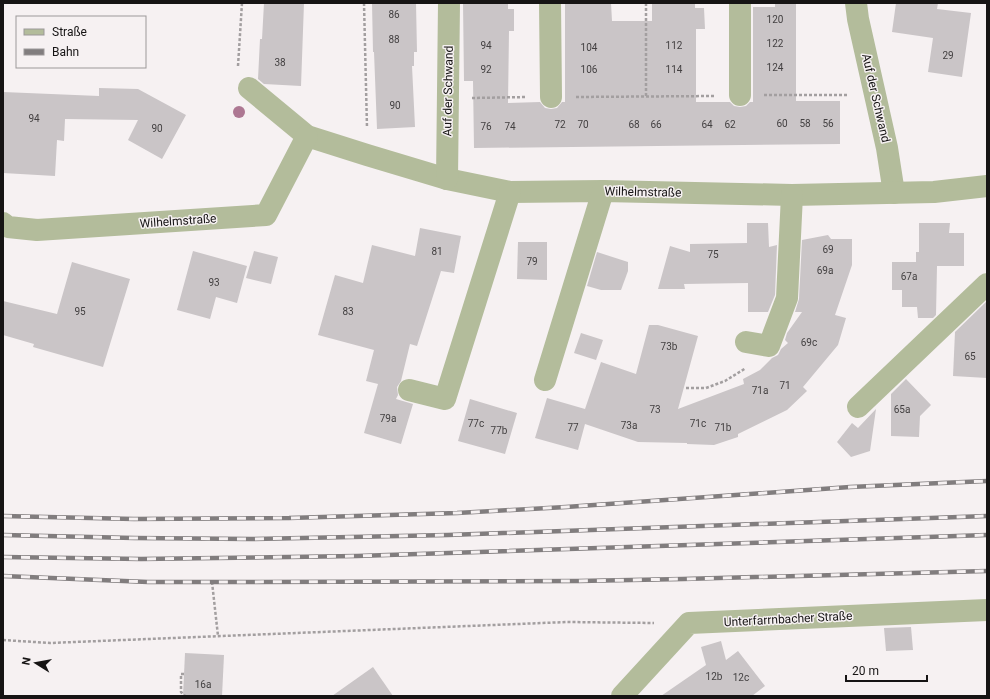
<svg xmlns="http://www.w3.org/2000/svg" width="990" height="699" font-family="Roboto,sans-serif">
<style>
.building{fill:#cac5c7}
.lines{fill:none;stroke-linecap:round;stroke-linejoin:round}
.path{stroke:#a39fa0;stroke-width:2.5;stroke-dasharray:3 2;stroke-linecap:butt}
.minor{stroke:#b3bc9b;stroke-width:22}
.rail-casing{stroke:#817d7e;stroke-width:4.5}
.rail{stroke:#f6f1f2;stroke-width:3;stroke-dasharray:9;stroke-linecap:butt}
.tree{fill:#ad7792}
.labels{text-anchor:middle;stroke-width:3;stroke-linejoin:round;paint-order:stroke}
.number-label{font-size:10px;fill:#434041}
.street-label{font-size:12px;fill:#161414;stroke:#f6f1f2}
</style>
<rect width="100%" height="100%" fill="#f6f1f2"/>
<g class="building">
<polygon points="264,3 304,3 301,86 264,84 258,79 260,39 262,39"/>
<polygon points="372,3 416,3 417,52 414,52 414,66 412,66 415,127 377,129 374,52 373,52"/>
<polygon points="463,3 508,3 508,9 514,9 514,31 509,31 508,103 540,102 545,108 551,109 557,108 562,102 565,102 565,3 611,3 612,21 652,21 652,3 695,3 695,8 704,8 705,29 696,29 696,102 730,102 734,106 740,107 746,106 750,102 753,102 753,7 775,7 775,3 796,3 796,101 840,101 840,144 474,148 473,81 464,81"/>
<polygon points="896,3 938,3 937,9 971,13 962,77 928,72 933,38 892,32"/>
<polygon points="99,88 138,89 186,115 162,159 128,140 138,120 65,119 64,141 57,140 55,176 3,173 3,92 99,96"/>
<polygon points="747,223 768,223 769,247 777,245 775,295 768,312 748,312 748,283 684,284 685,289 658,289 670,246 690,252 690,244 747,243"/>
<polygon points="919,223 950,223 949,233 964,233 964,266 937,266 936,315 933,318 918,318 917,307 902,307 902,290 892,290 892,262 916,262 916,252 919,252"/>
<polygon points="420,228 461,236 454,273 441,271 417,346 410,344 401,381 397,387 398,395 396,399 413,404 401,444 364,433 378,384 366,381 374,350 318,335 335,275 363,283 372,245 415,256"/>
<polygon points="828,235 831,239 852,239 852,265 835,315 846,318 838,345 803,387 807,391 787,410 738,434 738,437 714,445 687,444 687,443 638,442 585,424 578,450 535,438 547,398 585,409 601,362 636,374 649,325 658,325 698,336 678,409 744,384 743,379 760,370 772,358 778,355 781,349 788,343 785,340 787,333 802,312 795,312 799,299 802,240"/>
<polygon points="518,242 547,242 547,280 517,279"/>
<polygon points="193,251 247,266 237,303 216,297 210,319 177,310"/>
<polygon points="254,251 278,257 271,284 246,278"/>
<polygon points="597,252 628,262 628,271 621,290 601,290 587,286"/>
<polygon points="72,262 130,279 103,367 33,347 34,344 3,335 3,301 57,314"/>
<polygon points="987,301 987,378 953,376 955,332"/>
<polygon points="581,333 603,340 596,360 574,353"/>
<polygon points="906,379 931,405 920,416 919,437 891,436 891,394"/>
<polygon points="470,399 517,413 505,454 458,441"/>
<polygon points="876,409 870,451 851,457 837,442 852,423 858,428"/>
<polygon points="911,627 913,650 886,651 884,628"/>
<polygon points="721,641 726,660 738,651 765,686 752,696 661,696 706,665 701,647"/>
<polygon points="185,653 224,655 222,696 183,696"/>
<polygon points="373,667 393,696 332,696"/>
</g>
<g class="lines">
<g class="path">
<polyline points="364,3 367,128"/>
<polyline points="238,66 242,3"/>
<polyline points="764,95 849,95"/>
<polyline points="646,96 646,3"/>
<polyline points="576,97 715,96"/>
<polyline points="472,98 527,97"/>
<polyline points="686,388 706,388 725,381 746,368"/>
<polyline points="212,582 218,636"/>
<polyline points="3,640 50,643 567,622 654,623"/>
<polyline points="184,674 181,674 181,692 185,696"/>
</g>
<g class="minor">
<polyline points="550,3 551,97"/>
<polyline points="856,3 858,19 887,148 894,193"/>
<polyline points="249,88 307,136 367,155 447,179 510,192 603,191 792,195 934,192 987,186"/>
<polyline points="740,95 740,3"/>
<polyline points="447,179 449,3"/>
<polyline points="3,223 8,227 37,230 266,215 307,136"/>
<polyline points="746,342 769,346 787,298 792,195"/>
<polyline points="545,380 603,191"/>
<polyline points="409,390 445,399 510,192"/>
<polyline points="858,407 987,284"/>
<polyline points="622,696 689,623 987,610"/>
</g>
<g class="rail-casing">
<g id="rail">
<polyline points="3,516 134,519 289,518 457,513 566,507 850,487 987,481"/>
<polyline points="3,535 134,538 250,539 448,535 987,516"/>
<polyline points="3,557 141,559 357,556 987,535"/>
<polyline points="3,576 148,582 212,582 579,581 683,579 987,571"/>
</g>
</g>
<use href="#rail" class="rail"/>
</g>
<circle class="tree" cx="239" cy="112" r="6"/>
<g class="labels">
<g class="number-label">
<text x="394" y="18">86</text>
<text x="775" y="23">120</text>
<text x="394" y="43">88</text>
<text x="775" y="47">122</text>
<text x="486" y="49">94</text>
<text x="674" y="49">112</text>
<text x="589" y="51">104</text>
<text x="948" y="59">29</text>
<text x="280" y="66">38</text>
<text x="775" y="71">124</text>
<text x="486" y="73">92</text>
<text x="589" y="73">106</text>
<text x="674" y="73">114</text>
<text x="395" y="109">90</text>
<text x="34" y="122">94</text>
<text x="782" y="127">60</text>
<text x="805" y="127">58</text>
<text x="828" y="127">56</text>
<text x="560" y="128">72</text>
<text x="583" y="128">70</text>
<text x="634" y="128">68</text>
<text x="656" y="128">66</text>
<text x="707" y="128">64</text>
<text x="730" y="128">62</text>
<text x="486" y="130">76</text>
<text x="510" y="130">74</text>
<text x="157" y="132">90</text>
<text x="828" y="253">69</text>
<text x="437" y="255">81</text>
<text x="713" y="258">75</text>
<text x="532" y="265">79</text>
<text x="825" y="274">69a</text>
<text x="909" y="280">67a</text>
<text x="214" y="286">93</text>
<text x="80" y="315">95</text>
<text x="348" y="315">83</text>
<text x="809" y="346">69c</text>
<text x="669" y="350">73b</text>
<text x="970" y="360">65</text>
<text x="785" y="389">71</text>
<text x="760" y="394">71a</text>
<text x="655" y="413">73</text>
<text x="902" y="413">65a</text>
<text x="388" y="422">79a</text>
<text x="476" y="427">77c</text>
<text x="698" y="427">71c</text>
<text x="629" y="429">73a</text>
<text x="573" y="431">77</text>
<text x="723" y="431">71b</text>
<text x="499" y="434">77b</text>
<text x="714" y="680">12b</text>
<text x="741" y="681">12c</text>
<text x="203" y="688">16a</text>
</g>
<g class="street-label">
<text transform="translate(448 91) rotate(-89)" y="4">Auf der Schwand</text>
<text transform="translate(876 98) rotate(77)" y="4">Auf der Schwand</text>
<text transform="translate(643 192) rotate(1)" y="4">Wilhelmstraße</text>
<text transform="translate(178 221) rotate(-4)" y="4">Wilhelmstraße</text>
<text transform="translate(788 619) rotate(-3)" y="4">Unterfarrnbacher Straße</text>
</g>
</g>
<rect width="990" height="699" fill="none" stroke="#161414" stroke-width="8"/>
<rect x="16" y="16" width="130" height="52" fill="#f6f1f2" stroke="#9c9999"/>
<rect x="24" y="29" width="20" height="6" fill="#b3bc9b" stroke="#9c9999"/>
<text x="52" y="36" font-size="12" fill="#161414">Straße</text>
<rect x="24" y="49" width="20" height="6" fill="#817d7e" stroke="#9c9999"/>
<text x="52" y="56" font-size="12" fill="#161414">Bahn</text>
<g transform="translate(36 663) rotate(281)" stroke="#f6f1f2" stroke-width="3" paint-order="stroke">
<path d="M0-3L7 15L0 10L-7 15Z" fill="#161414"/>
<text y="-6" font-size="11" font-weight="bold" text-anchor="middle" fill="#161414">N</text>
</g>
<path d="M846 675v6h81v-6" fill="none" stroke="#161414" stroke-width="2"/>
<text x="852" y="675" font-size="12" fill="#161414" stroke="#f6f1f2" stroke-width="3" paint-order="stroke">20 m</text>
</svg>
